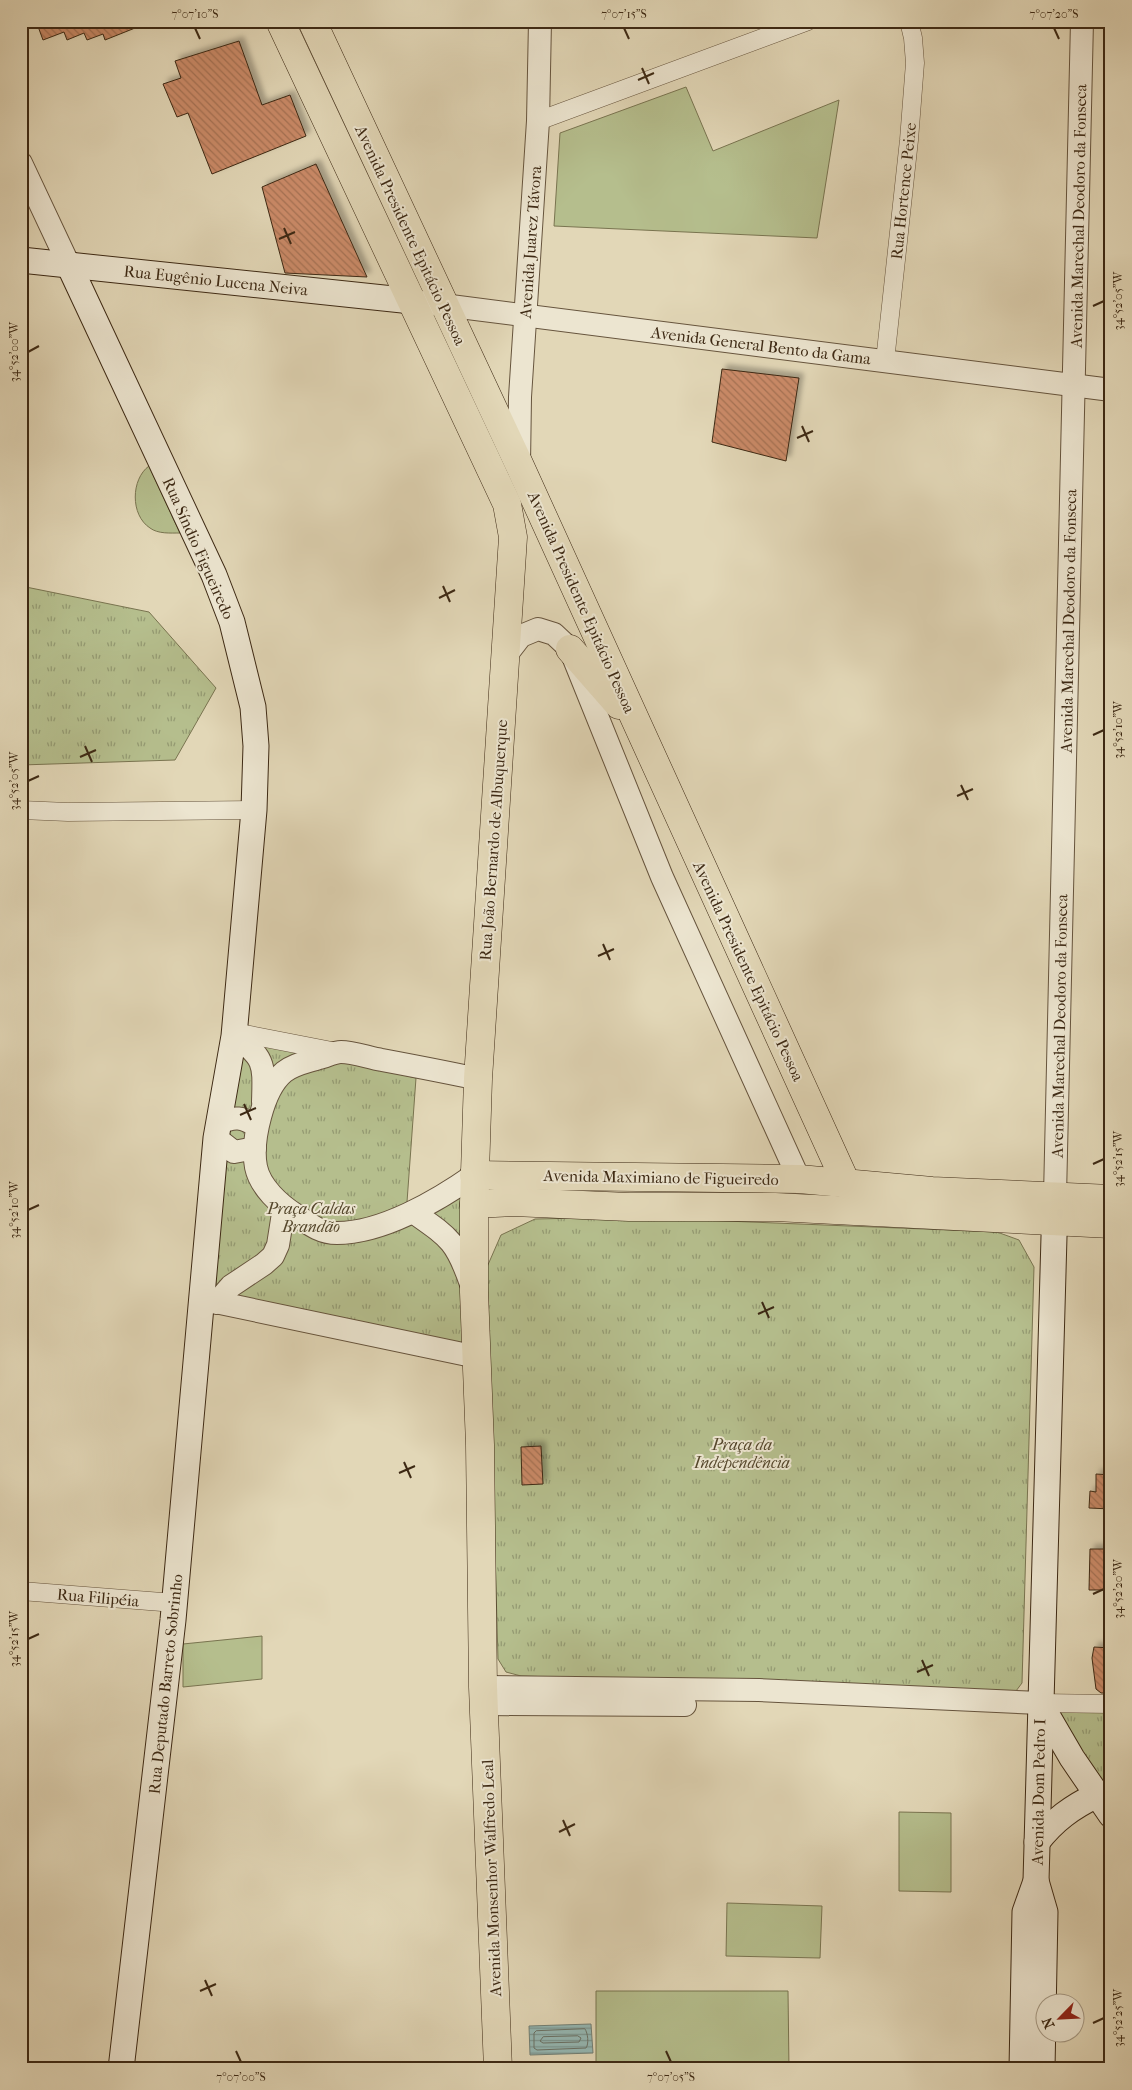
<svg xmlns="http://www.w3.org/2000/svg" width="1132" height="2090" font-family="'IM FELL French Canon',serif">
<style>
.grass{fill:#b5be8d;stroke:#797450}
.park{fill:url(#park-tufts);stroke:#797450}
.water{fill:url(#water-rules);stroke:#727f74}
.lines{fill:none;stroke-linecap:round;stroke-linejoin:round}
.shore{stroke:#697064;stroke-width:1}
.building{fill:url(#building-back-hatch);stroke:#3d2914;filter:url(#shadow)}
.minor-casing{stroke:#66543d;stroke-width:19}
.tertiary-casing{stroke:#66543d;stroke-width:24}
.secondary-casing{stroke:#3d2914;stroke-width:27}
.primary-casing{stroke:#3d2914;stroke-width:29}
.minor{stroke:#ece5d0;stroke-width:18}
.tertiary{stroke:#ece5d0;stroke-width:22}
.secondary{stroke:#ece5d0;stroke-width:25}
.primary{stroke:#e2d7b7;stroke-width:28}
.ticks{fill:none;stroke:#3d2914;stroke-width:2}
.labels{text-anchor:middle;stroke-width:4;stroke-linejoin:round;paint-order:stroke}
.street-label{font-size:16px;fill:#3d2914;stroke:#ece5d0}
.park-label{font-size:16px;font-style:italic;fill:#55472c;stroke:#ece5d0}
.neatline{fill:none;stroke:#3d2914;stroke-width:2}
.ticks-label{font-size:12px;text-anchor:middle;fill:#3d2914}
</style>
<defs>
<pattern id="park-tufts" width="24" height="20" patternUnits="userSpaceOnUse" patternTransform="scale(1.25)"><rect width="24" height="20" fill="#b5be8d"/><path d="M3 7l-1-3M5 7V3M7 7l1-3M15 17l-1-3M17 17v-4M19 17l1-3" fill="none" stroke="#949a72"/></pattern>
<pattern id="water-rules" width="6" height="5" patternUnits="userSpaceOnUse" patternTransform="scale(1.25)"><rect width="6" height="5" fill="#95b8b4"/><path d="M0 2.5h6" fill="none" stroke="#7b9691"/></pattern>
<pattern id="building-back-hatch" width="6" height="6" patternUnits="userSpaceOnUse" patternTransform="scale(1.25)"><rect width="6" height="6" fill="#ca8a67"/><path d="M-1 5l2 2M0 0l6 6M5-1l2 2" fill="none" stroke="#a57154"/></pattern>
<filter id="shadow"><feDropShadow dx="4.5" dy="-4.5" stdDeviation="2.5" flood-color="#0004"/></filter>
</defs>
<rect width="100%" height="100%" fill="#e2d7b7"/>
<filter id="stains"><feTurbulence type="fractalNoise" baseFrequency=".004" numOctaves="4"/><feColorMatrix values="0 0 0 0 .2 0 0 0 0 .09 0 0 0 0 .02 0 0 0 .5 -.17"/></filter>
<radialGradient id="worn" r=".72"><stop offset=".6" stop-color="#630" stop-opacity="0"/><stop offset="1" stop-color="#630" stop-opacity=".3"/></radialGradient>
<g class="grass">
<polygon points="686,87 713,151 839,100 817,238 554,226 560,133"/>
<path d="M 149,466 L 180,533 C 170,533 158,534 150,528 C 130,515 131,479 149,466 Z"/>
<polygon points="262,1636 262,1679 183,1687 183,1644"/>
<polygon points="899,1812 951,1813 951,1892 899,1891"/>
<polygon points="727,1903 822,1906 820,1958 726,1956"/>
<polygon points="596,1991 788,1991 789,2069 596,2069"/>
</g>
<g class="park">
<polygon points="21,586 149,612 216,688 175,760 21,765"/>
<polygon points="234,1036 416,1078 407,1202 463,1194 467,1344 201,1299"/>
<polygon points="627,1217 997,1232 1019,1240 1034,1267 1022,1683 1016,1691 521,1676 506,1672 498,1659 487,1267 501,1235 535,1219"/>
<polygon points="1060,1708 1111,1708 1111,1781 1096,1785 1061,1725"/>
</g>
<polygon class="water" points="591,2024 593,2053 530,2055 529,2026"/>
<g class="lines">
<g class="shore">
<path d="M 585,2029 C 588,2033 589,2044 586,2048 L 537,2050 L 534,2048 L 534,2033 L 536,2031 Z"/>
<polygon points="578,2036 581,2038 579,2042 543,2043 540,2041 543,2037"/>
</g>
</g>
<g class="building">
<polygon points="36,21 150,21 150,22 105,40 103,34 87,40 84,33 67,40 64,32 43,40"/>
<polygon points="239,41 262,105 290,95 306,136 212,174 188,113 177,117 163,84 181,78 175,61"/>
<polygon points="316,164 367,277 285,273 262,187"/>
<polygon points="722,369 799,378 786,461 712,442"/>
<polygon points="541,1446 543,1484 522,1485 521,1447"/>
<polygon points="1096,1474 1111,1475 1111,1509 1089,1508 1090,1491 1096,1492"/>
<polygon points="1090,1549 1111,1549 1111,1587 1106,1587 1106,1590 1089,1590"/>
<polygon points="1094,1647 1111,1648 1111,1693 1101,1693 1096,1689 1092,1658"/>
</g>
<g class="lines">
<g class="minor-casing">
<g id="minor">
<polyline points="538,121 808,21"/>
<polyline points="885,361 909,140 915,63 913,38 909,21"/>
<polyline points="21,810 68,812 254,810"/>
<polyline points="234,1032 337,1052"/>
<polyline points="21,1591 175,1603"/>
<polyline points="1040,1703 1111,1704"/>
</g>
</g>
<g class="tertiary-casing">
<g id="tertiary">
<polyline points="21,163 68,263"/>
<polyline points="412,301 1111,390"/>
<polyline points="519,463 520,397 538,121 540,21"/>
<polyline points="507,654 521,636 538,629 554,634 570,649 662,877 799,1179"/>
<path d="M 234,1036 C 266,1058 264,1065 263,1102"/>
<path d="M 219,1123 C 235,1116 242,1117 257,1126"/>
<polyline points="216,1138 234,1152 255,1148"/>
<path d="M 474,1175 C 437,1201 382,1233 337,1233 C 320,1233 309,1224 296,1215 C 280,1205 260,1187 256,1167 C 251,1141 263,1089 284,1072 C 294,1064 307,1062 319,1058 C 325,1057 334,1052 341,1052 C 354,1052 369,1058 382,1060 C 414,1066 446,1072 478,1079"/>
<polyline points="1055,1196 1082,21"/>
<path d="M 413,1212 C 450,1238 456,1241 471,1284"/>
<polyline points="201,1299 477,1357"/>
<polyline points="216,1303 231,1286 264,1264 273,1256 278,1245 284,1207"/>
<polyline points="483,1687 759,1690 1040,1703"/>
<polyline points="484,1704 685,1705"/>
</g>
</g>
<g class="secondary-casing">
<g id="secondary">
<polyline points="21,260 412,301"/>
<polyline points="68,263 214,575 232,622 253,707 256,746 254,810 234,1036 216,1138 173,1620 121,2069"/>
<polyline points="1040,1703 1072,1758 1111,1815"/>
<path d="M 1037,1842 C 1054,1820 1072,1807 1097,1795"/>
<polyline points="1036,1881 1045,1912 1042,2069"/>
<polyline points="1022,2069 1025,1912 1036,1881 1055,1201"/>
</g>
</g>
<g class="primary-casing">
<g id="primary">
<polyline points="280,21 507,504 513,537 478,1079 474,1204 513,1202 629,1207 775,1207 1111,1224"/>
<polyline points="312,21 519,464 847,1185"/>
<polyline points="570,649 619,705"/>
<polyline points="474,1175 799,1179 932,1191 1111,1199"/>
<polyline points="474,1204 474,1292 480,1445 483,1687 498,2069"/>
</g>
</g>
<use href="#minor" class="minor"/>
<use href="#tertiary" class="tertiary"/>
<use href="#secondary" class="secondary"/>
<use href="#primary" class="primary"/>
</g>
<path class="ticks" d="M 195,28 L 200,39M 624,28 L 629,39M 1054,28 L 1059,39M 642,68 L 649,84M 638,80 L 654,73M 284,228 L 291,244M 279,239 L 295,232M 1093,306 L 1104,301M 28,352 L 39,346M 802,426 L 809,442M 797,438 L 813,431M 443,586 L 450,602M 439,598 L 455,590M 1093,735 L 1104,730M 85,746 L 92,762M 80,757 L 96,750M 28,781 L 39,776M 961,785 L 968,800M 957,796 L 973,789M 603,944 L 610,960M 598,956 L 614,949M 244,1104 L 251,1120M 240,1115 L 256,1108M 1093,1164 L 1104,1159M 28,1210 L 39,1205M 762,1302 L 769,1318M 758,1314 L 774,1307M 404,1462 L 411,1478M 399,1473 L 415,1466M 1093,1594 L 1104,1589M 28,1639 L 39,1634M 922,1660 L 929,1676M 917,1672 L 933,1665M 563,1820 L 570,1836M 559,1832 L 575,1824M 205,1980 L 212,1996M 200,1991 L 216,1984M 1093,2023 L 1104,2018M 236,2051 L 241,2062M 666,2051 L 671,2062"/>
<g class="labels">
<g class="street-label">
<text transform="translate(903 191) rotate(-84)" y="6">Rua Hortence Peixe</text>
<text transform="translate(1078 216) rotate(-89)" y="6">Avenida Marechal Deodoro da Fonseca</text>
<text transform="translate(411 235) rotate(65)" y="6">Avenida Presidente Epitácio Pessoa</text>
<text transform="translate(530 242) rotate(-86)" y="6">Avenida Juarez Távora</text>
<text transform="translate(216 280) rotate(6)" y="6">Rua Eugênio Lucena Neiva</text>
<text transform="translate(761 345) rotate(7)" y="6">Avenida General Bento da Gama</text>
<text transform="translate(199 548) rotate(66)" y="6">Rua Síndio Figueiredo</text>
<text transform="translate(582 602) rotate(66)" y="6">Avenida Presidente Epitácio Pessoa</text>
<text transform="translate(1068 621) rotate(-89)" y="6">Avenida Marechal Deodoro da Fonseca</text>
<text transform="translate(493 840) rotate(-86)" y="6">Rua João Bernardo de Albuquerque</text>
<text transform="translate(749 971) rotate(65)" y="6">Avenida Presidente Epitácio Pessoa</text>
<text transform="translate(1059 1026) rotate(-89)" y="6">Avenida Marechal Deodoro da Fonseca</text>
<text transform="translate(661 1177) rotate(1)" y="6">Avenida Maximiano de Figueiredo</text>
<text transform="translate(98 1597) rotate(5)" y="6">Rua Filipéia</text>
<text transform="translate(165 1684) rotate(-84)" y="6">Rua Deputado Barreto Sobrinho</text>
<text transform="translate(1038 1792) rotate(-89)" y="6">Avenida Dom Pedro I</text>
<text transform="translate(491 1878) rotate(-92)" y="6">Avenida Monsenhor Walfredo Leal</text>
</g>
<g class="park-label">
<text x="311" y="1214">Praça Caldas<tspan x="311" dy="18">Brandão</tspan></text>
<text x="742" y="1450">Praça da<tspan x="742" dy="18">Independência</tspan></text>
</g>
</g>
<rect width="1132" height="2090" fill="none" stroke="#e2d7b7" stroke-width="55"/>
<g transform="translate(1060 2018) rotate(246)"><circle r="24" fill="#ece5d0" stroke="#a69a85"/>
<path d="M0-4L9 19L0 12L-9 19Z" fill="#8f2418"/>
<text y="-8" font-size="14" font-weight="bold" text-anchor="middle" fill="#3d2914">N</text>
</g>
<rect x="28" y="28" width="1076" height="2034" class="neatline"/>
<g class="ticks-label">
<text x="195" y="18">7°07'10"S</text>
<text x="624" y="18">7°07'15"S</text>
<text x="1054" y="18">7°07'20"S</text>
<text transform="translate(1118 301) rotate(-90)" y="4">34°52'05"W</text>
<text transform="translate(14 352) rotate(-90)" y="4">34°52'00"W</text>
<text transform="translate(1118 730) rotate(-90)" y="4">34°52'10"W</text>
<text transform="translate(14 781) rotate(-90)" y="4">34°52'05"W</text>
<text transform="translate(1118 1159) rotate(-90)" y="4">34°52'15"W</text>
<text transform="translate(14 1210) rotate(-90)" y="4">34°52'10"W</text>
<text transform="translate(1118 1589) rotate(-90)" y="4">34°52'20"W</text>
<text transform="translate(14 1639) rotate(-90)" y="4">34°52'15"W</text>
<text transform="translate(1118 2018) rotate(-90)" y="4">34°52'25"W</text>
<text x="241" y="2081">7°07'00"S</text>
<text x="671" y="2081">7°07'05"S</text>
</g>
<rect width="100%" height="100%" filter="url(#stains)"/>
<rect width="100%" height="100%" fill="url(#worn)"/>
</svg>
